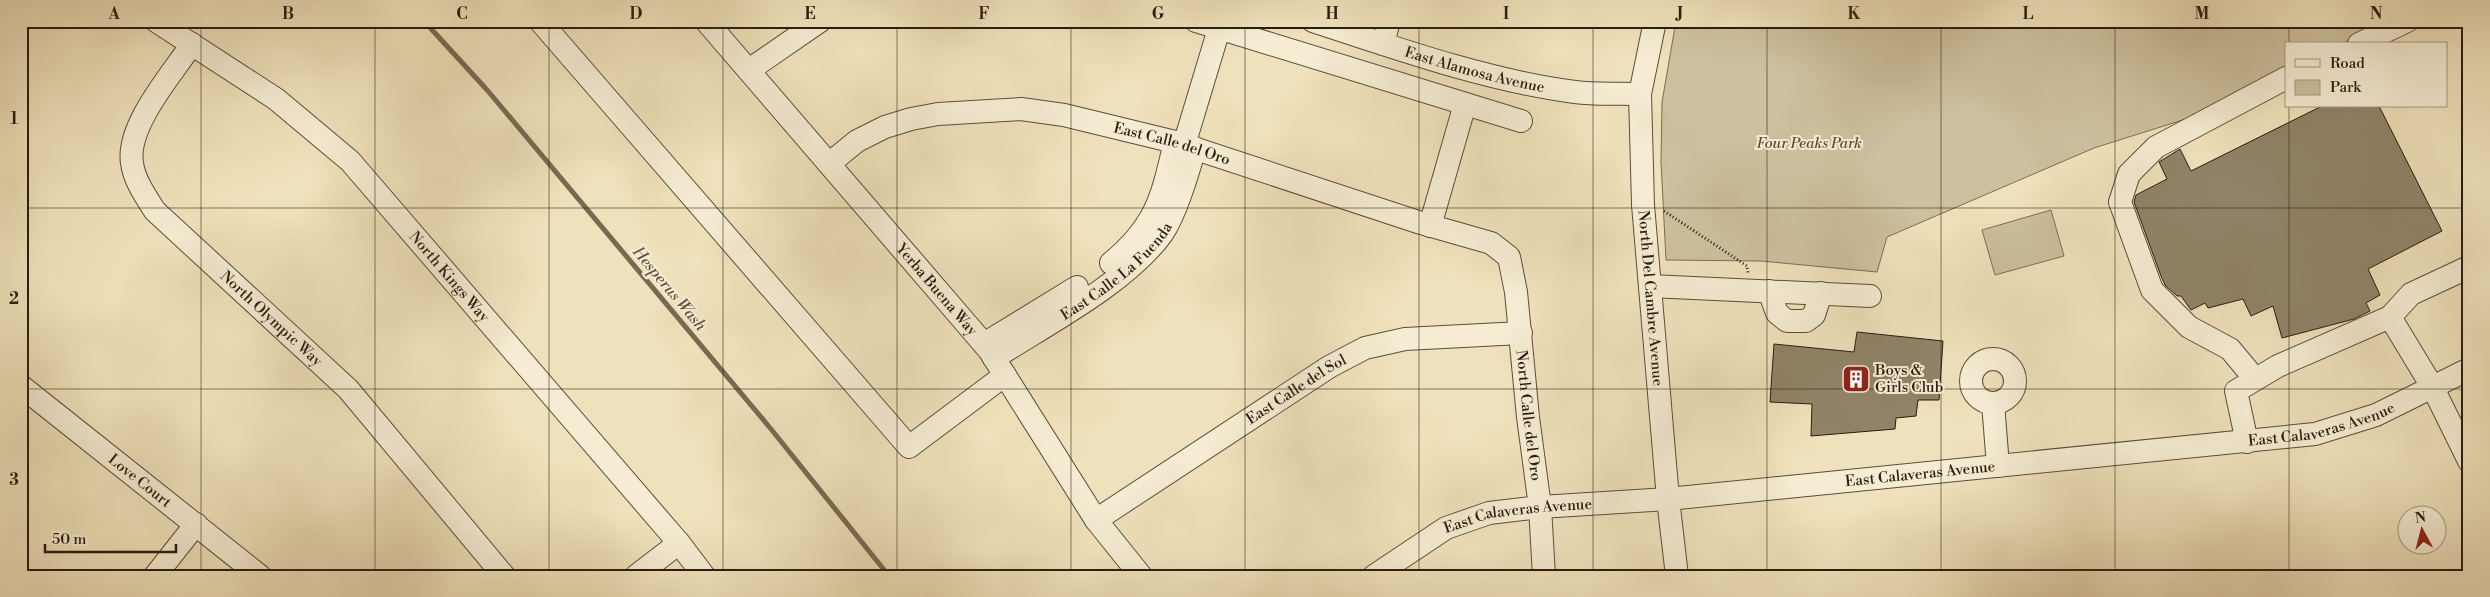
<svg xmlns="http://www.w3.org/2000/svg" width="2490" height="597" font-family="'Libre Bodoni',serif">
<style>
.green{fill:#cdc09e;stroke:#7b6e56}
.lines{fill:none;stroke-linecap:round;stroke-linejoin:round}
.stream{stroke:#786a52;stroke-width:5}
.building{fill:#908368;stroke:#291d0e}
.minor-casing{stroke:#5a4e39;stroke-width:24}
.path{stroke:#291d0e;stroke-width:3;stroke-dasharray:1 2.5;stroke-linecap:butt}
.minor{stroke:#f5ecd3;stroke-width:22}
.grid{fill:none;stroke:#291d0e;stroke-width:1;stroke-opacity:0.55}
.labels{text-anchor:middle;stroke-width:4;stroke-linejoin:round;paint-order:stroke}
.street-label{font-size:15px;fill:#291d0e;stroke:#f5ecd3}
.park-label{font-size:15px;font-style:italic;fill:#5a4e39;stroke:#f5ecd3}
.poi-label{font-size:15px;fill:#291d0e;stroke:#f5ecd3;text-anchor:start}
.water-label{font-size:16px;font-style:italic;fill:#5d513c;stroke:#f5ecd3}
.neatline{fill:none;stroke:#291d0e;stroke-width:2}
.grid-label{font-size:16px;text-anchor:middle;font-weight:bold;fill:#291d0e}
</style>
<rect width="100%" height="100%" fill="#efe1bb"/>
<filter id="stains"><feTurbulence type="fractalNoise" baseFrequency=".004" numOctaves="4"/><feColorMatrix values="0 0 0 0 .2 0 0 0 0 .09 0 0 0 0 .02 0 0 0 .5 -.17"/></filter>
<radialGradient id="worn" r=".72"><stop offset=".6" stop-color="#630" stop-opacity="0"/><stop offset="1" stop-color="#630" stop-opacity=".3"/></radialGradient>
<g class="green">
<polygon points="1676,21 2386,21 2342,44 2286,44 2286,72 2189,118 2094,148 1887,237 1877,272 1761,261 1666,260 1661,162 1662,102"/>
<polygon points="2051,210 2064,256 1995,275 1982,230"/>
</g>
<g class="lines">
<polyline class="stream" points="424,21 488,91 771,429 889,576"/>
</g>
<g class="building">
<polygon points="2322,106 2379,106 2442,231 2368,269 2380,295 2366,303 2370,311 2354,319 2282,338 2273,306 2251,316 2243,299 2208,308 2205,303 2191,310 2181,296 2177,296 2165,285 2161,276 2134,202 2136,195 2167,179 2159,162 2180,149 2191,171"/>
<polygon points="1857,332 1943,341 1939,400 1918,400 1916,416 1896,418 1895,429 1811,436 1812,404 1770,402 1774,344 1854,352"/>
</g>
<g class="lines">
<g class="minor-casing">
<g id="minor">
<path id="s1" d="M 156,21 L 276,99 L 350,161 L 679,543 L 704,576"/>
<polyline points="540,21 909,447 1005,375"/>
<path id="s2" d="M 706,21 L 989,350 L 1096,520 L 1141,576"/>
<polyline points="1196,21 1521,121"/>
<path id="s3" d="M 1313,21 C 1395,48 1489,81 1575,92 C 1596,95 1619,93 1640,94"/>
<path id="s4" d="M 1655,21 L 1640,94 L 1643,205 L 1668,499 L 1677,576"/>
<path id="s5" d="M 192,44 C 172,74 126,126 132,163 C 134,180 146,197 155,211 L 348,389 L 504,576"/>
<polyline points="1383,44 1389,21"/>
<polyline points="2359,44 2407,21"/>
<polyline points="749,70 820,21"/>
<polyline points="1184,145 1219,29"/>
<path id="s6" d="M 830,163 L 857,141 L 885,127 L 911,119 L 938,114 L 1021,109 L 1064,115 L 1175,142 L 1421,223 L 1491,243 L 1509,257 L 1516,292 L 1528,417 L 1540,507 L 1544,576"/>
<polyline points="1430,226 1465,104"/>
<path d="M 1111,263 C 1157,225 1162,197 1175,142"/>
<polyline points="1650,286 1870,296"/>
<polyline points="1769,291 1777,313 1787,321 1806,321 1814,315 1821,293"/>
<polyline points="2390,317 2411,294 2469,267"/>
<polyline points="984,344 1077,287"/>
<path id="s7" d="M 994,358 C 1047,324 1125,284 1162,234 C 1176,214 1188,172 1195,148"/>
<circle cx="1993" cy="381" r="22"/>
<polyline points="2255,379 2230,349 2189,327 2152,290 2120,202 2129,174 2156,147 2286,78"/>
<path id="s8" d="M 21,386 L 260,576"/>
<polyline points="1993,403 1998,466"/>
<polyline points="2247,442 2236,391 2278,366 2390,317 2433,388 2469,461"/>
<path id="s9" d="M 1096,520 L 1329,367 L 1365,348 L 1405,339 L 1521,333"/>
<polyline points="155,576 196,524"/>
<polyline points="636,576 679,543"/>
<path id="s10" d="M 1374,576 L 1446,528 L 1489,513 L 1540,507 L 1668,499 L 2315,434 L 2376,415 L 2469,369"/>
</g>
</g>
<polyline class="path" points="1664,211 1747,266 1748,273"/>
<use href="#minor" class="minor"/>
</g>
<path class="grid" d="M 201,21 L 201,576M 375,21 L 375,576M 549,21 L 549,576M 723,21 L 723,576M 897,21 L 897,576M 1071,21 L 1071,576M 1245,21 L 1245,576M 1419,21 L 1419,576M 1593,21 L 1593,576M 1767,21 L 1767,576M 1941,21 L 1941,576M 2115,21 L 2115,576M 2289,21 L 2289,44M 2289,106 L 2289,576M 21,208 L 2469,208M 21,389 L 2469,389"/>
<defs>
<g id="building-square" transform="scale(1.4375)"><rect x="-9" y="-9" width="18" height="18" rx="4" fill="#8f2418" stroke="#f5ecd3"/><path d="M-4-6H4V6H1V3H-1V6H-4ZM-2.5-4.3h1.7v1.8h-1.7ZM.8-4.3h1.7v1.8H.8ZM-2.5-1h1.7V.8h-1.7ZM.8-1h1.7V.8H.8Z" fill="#fff"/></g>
</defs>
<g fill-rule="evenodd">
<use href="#building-square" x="1856" y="379"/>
</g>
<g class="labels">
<g class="street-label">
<text dy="5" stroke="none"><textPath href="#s3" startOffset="169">East Alamosa Avenue</textPath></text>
<text dy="5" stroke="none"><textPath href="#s6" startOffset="359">East Calle del Oro</textPath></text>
<text dy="5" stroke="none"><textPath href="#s7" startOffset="151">East Calle La Fuenda</textPath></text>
<text dy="5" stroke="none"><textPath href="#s1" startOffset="392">North Kings Way</textPath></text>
<text dy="5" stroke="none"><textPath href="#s2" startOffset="354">Yerba Buena Way</textPath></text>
<text dy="5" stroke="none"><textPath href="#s4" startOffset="279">North Del Cambre Avenue</textPath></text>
<text dy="5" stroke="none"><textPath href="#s5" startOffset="348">North Olympic Way</textPath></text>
<text dy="5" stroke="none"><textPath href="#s9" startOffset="239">East Calle del Sol</textPath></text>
<text dy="5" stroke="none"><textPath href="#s6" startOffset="876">North Calle del Oro</textPath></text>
<text dy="5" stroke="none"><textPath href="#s10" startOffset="970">East Calaveras Avenue</textPath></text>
<text dy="5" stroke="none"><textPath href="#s10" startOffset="565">East Calaveras Avenue</textPath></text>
<text dy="5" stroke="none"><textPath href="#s8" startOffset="152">Love Court</textPath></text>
<text dy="5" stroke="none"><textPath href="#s10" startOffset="160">East Calaveras Avenue</textPath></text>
</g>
<g class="park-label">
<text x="1809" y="148">Four Peaks Park</text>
</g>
<g class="poi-label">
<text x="1875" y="375">Boys &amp;<tspan x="1875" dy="17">Girls Club</tspan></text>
</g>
<g class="water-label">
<text transform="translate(670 288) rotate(50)" y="6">Hesperus Wash</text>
</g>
</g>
<rect width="2490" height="597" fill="none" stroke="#efe1bb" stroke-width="55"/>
<rect x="2285" y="42" width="162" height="65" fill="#f5ecd3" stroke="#a39984"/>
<rect x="2295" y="59" width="25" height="8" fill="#f5ecd3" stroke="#a39984"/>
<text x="2330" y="68" font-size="15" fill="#291d0e">Road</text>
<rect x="2295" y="80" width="25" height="15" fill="#cdc09e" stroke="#a39984"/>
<text x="2330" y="92" font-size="15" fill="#291d0e">Park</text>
<g transform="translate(2422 530) rotate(353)"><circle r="24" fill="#f5ecd3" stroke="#a39984"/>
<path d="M0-4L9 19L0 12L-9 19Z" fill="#8f2418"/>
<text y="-8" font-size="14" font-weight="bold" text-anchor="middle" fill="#291d0e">N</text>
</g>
<path d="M45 544v8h131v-8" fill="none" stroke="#291d0e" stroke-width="2.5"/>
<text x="52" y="544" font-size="15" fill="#291d0e" stroke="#f5ecd3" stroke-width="4" paint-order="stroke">50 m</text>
<rect x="28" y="28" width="2434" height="542" class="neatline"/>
<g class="grid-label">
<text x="114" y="19">A</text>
<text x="288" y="19">B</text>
<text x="462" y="19">C</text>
<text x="636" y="19">D</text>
<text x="810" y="19">E</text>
<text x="984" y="19">F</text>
<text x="1158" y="19">G</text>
<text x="1332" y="19">H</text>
<text x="1506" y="19">I</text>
<text x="1680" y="19">J</text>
<text x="1854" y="19">K</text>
<text x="2028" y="19">L</text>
<text x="2202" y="19">M</text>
<text x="2376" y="19">N</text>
<text x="14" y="124">1</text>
<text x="14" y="304">2</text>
<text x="14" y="485">3</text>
</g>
<rect width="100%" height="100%" filter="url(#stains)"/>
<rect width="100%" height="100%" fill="url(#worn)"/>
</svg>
